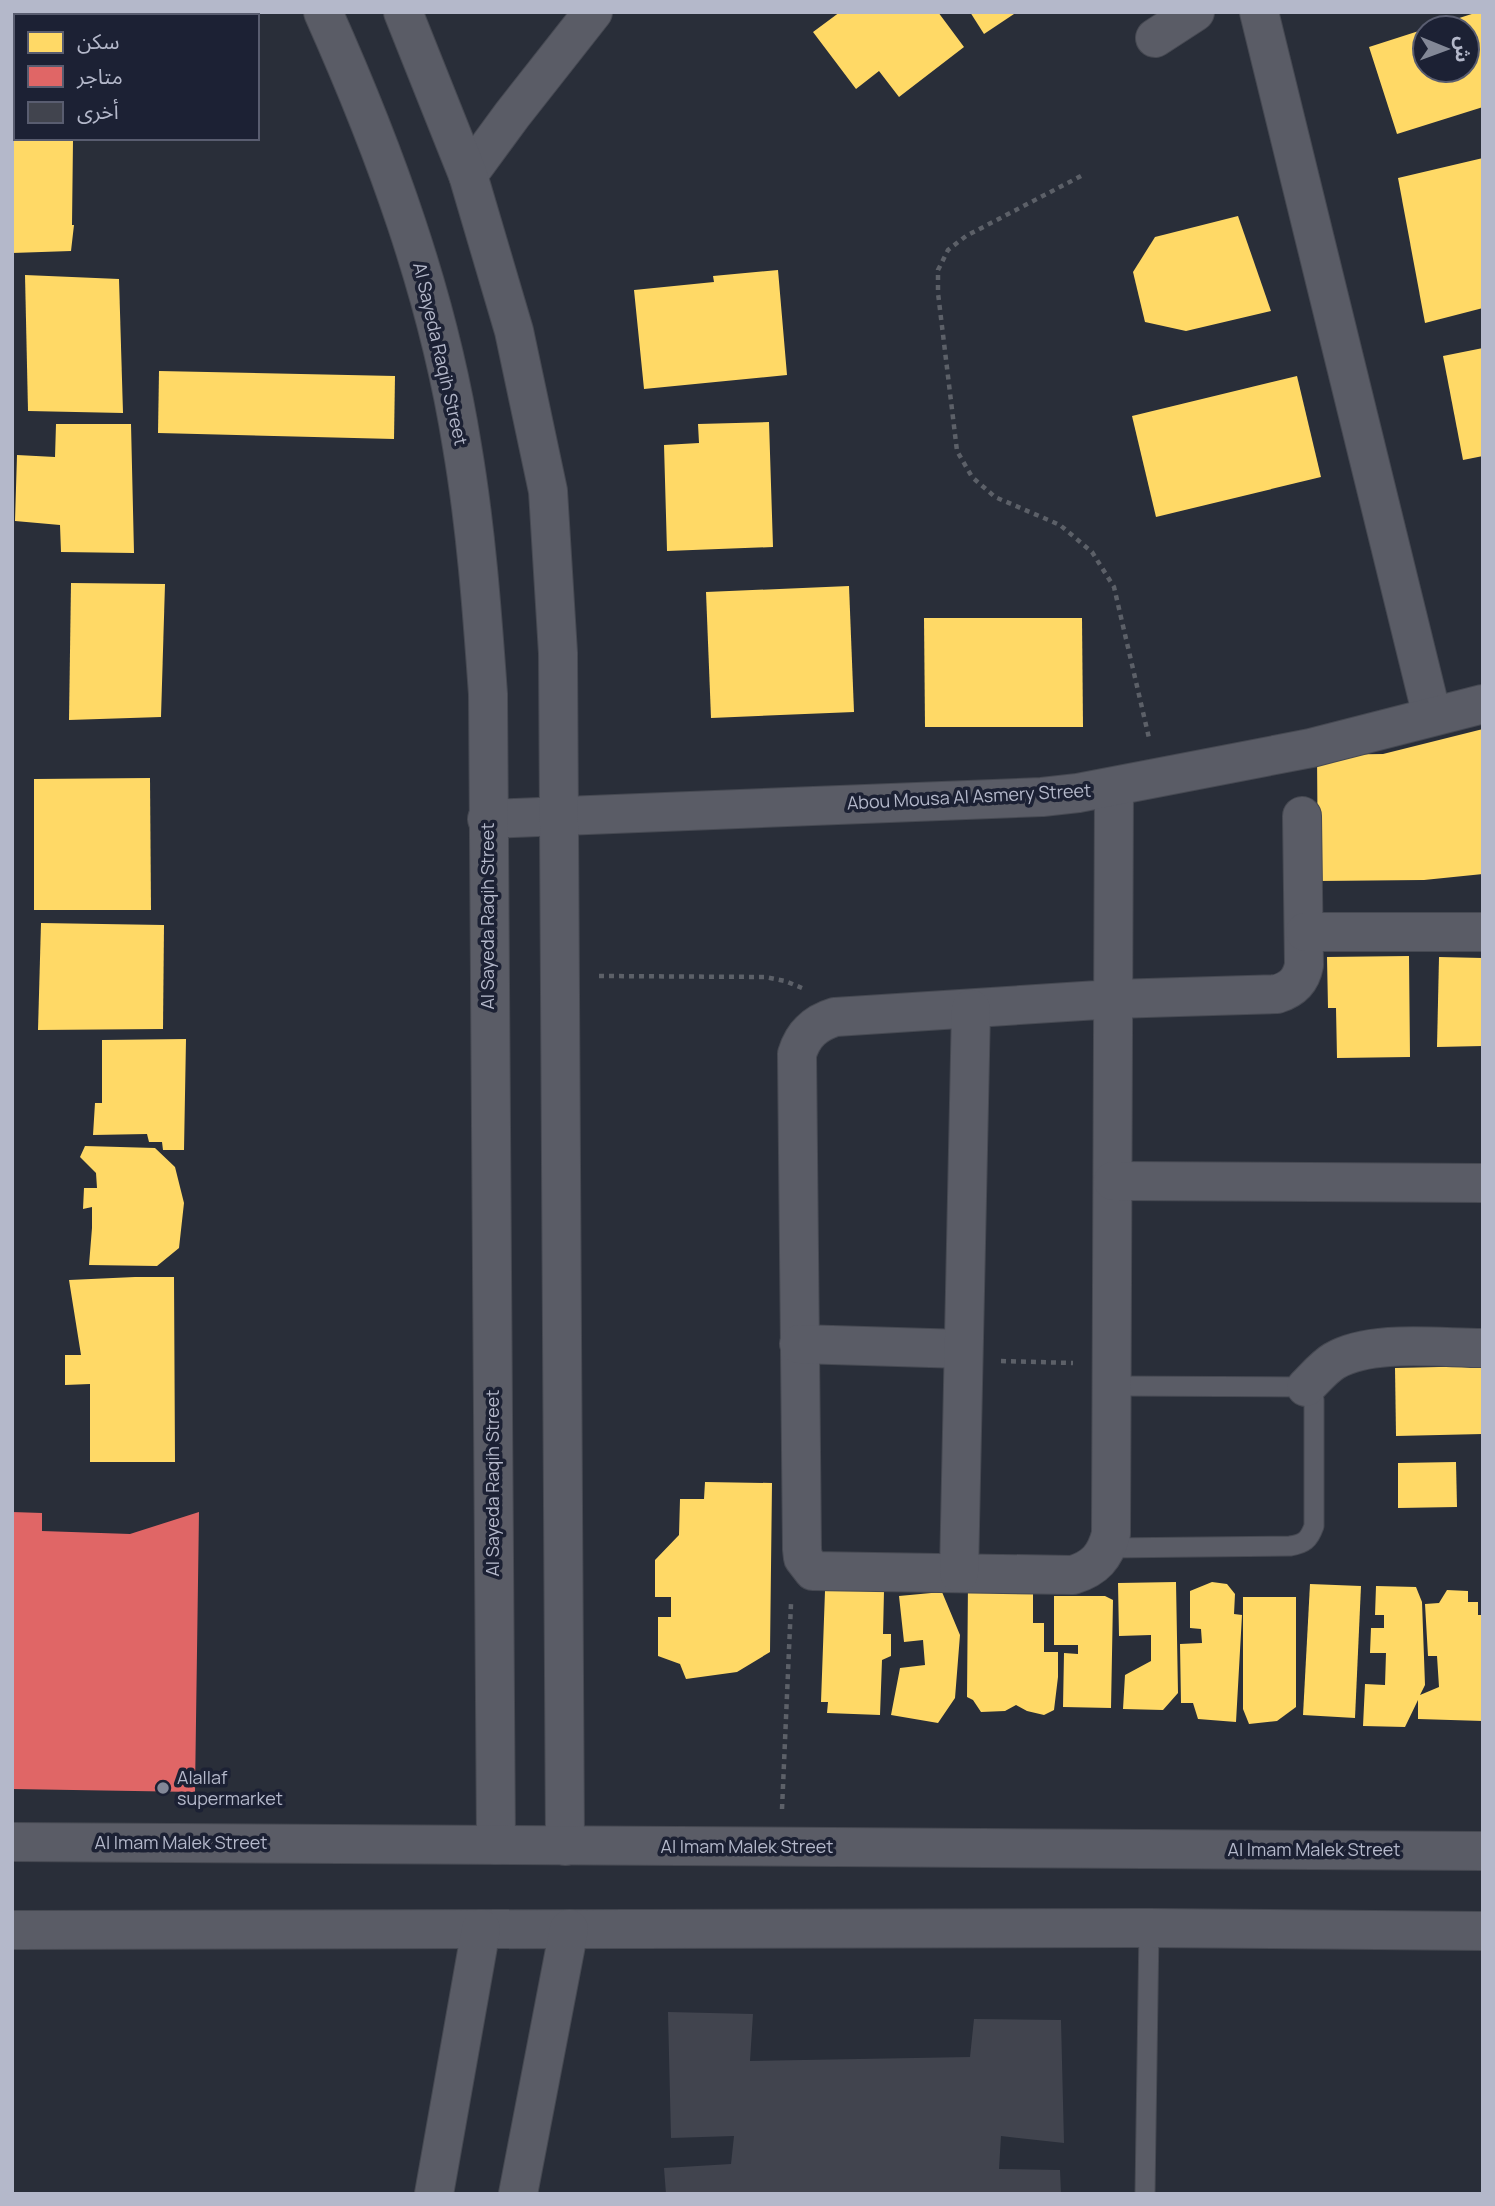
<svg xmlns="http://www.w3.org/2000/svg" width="1495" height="2206" font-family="Manrope,'Noto Sans Arabic',sans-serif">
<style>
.homes{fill:#ffd966}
.shops{fill:#e06666}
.building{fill:#41444e}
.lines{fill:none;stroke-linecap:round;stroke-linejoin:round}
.service-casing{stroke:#464952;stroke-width:21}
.minor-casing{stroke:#464952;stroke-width:40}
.tertiary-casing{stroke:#464952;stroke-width:40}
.path{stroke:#5c6068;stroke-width:4.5;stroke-dasharray:5 5;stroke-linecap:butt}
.service{stroke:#5a5c66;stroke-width:19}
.minor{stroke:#5a5c66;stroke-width:38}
.tertiary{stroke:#5a5c66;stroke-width:38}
.poi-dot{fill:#838897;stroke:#1c2134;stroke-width:2.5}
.labels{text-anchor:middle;stroke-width:7;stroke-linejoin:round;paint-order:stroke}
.street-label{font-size:18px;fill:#b4b8ca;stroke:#1c2134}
.poi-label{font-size:18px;fill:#b4b8ca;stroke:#1c2134;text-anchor:start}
</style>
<rect width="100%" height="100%" fill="#292e39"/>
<g class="homes">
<polygon points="840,12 938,12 964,47 899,97 879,71 856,89 813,32"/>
<polygon points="970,12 1017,12 984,34"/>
<polygon points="1478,12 1483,12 1483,107 1397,134 1369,47 1425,29 1425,70 1467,70 1467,28 1431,27"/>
<polygon points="12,139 73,140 72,225 74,225 71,251 12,253"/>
<polygon points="1483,158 1483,308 1425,323 1398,178"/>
<polygon points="1238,216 1271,311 1186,331 1145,322 1133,272 1155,237"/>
<polygon points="778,270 787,375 644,389 634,290 714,282 713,276"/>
<polygon points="25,275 119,279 123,413 28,411"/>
<polygon points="1483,348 1483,456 1463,460 1443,356"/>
<polygon points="159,371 395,376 394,439 158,433"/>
<polygon points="1297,376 1321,477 1156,517 1132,416"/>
<polygon points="769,422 773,547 667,551 664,445 699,443 698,424"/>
<polygon points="56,424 131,424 134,553 61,552 60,525 15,521 17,455 55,457"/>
<polygon points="71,583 165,584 161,717 69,720"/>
<polygon points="849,586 854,712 711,718 706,592"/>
<polygon points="924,618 1082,618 1083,727 925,727"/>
<polygon points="1483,729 1483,874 1424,880 1318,881 1317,755 1383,754"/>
<polygon points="150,778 151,910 34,910 34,779"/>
<polygon points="41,923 164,925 163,1029 38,1030"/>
<polygon points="1409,956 1410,1057 1337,1058 1336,1008 1328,1008 1327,957"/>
<polygon points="1439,957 1483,958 1483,1046 1437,1047"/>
<polygon points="186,1039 184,1150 163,1150 162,1142 149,1142 147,1134 93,1135 95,1103 102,1103 102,1040"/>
<polygon points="85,1146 155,1148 175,1167 184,1203 179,1248 157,1266 89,1265 92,1228 92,1207 83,1209 84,1188 97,1188 96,1173 80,1157"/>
<polygon points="135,1277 174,1277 175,1462 90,1462 90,1384 65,1385 65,1355 81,1355 69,1280"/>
<polygon points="1483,1366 1483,1434 1396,1436 1395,1368"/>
<polygon points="1456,1462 1457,1507 1398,1508 1398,1463"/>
<polygon points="705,1482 772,1483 770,1652 737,1672 686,1679 680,1664 658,1656 658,1617 671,1617 671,1597 655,1597 655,1560 679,1535 680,1499 704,1499"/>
<polygon points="968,1581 1033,1589 1033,1623 1044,1623 1044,1652 1058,1652 1058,1677 1054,1710 1044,1715 1027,1711 1016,1705 1005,1711 981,1712 973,1700 967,1697"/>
<polygon points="1176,1582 1178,1693 1163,1710 1123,1709 1125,1675 1151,1661 1151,1635 1119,1636 1118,1583"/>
<polygon points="1212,1582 1227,1584 1235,1594 1234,1614 1242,1615 1236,1722 1198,1719 1193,1703 1181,1703 1180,1644 1202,1643 1201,1629 1190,1628 1190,1591"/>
<polygon points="1310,1584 1361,1586 1355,1718 1303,1715"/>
<polygon points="1376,1586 1416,1587 1422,1602 1425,1685 1420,1695 1439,1687 1437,1656 1428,1656 1425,1604 1439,1603 1447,1590 1468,1591 1468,1602 1478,1602 1478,1615 1483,1615 1483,1721 1418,1719 1418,1700 1405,1727 1363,1726 1365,1684 1385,1685 1386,1653 1370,1653 1371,1628 1384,1628 1384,1615 1375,1615"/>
<polygon points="836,1588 884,1591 883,1634 891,1634 891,1656 882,1660 880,1715 827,1713 828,1702 821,1702 825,1591"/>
<polygon points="942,1592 960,1635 955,1698 938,1723 891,1715 900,1668 925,1665 923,1640 904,1642 899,1596"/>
<polygon points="1054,1596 1105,1596 1113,1600 1111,1708 1063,1707 1064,1653 1078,1654 1078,1645 1054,1645"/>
<polygon points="1243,1597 1296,1597 1296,1707 1277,1721 1249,1724 1243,1709"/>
</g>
<polygon class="shops" points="12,1512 42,1513 42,1531 130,1534 199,1512 195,1792 12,1789"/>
<polygon class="building" points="668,2012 753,2014 750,2061 970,2057 974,2019 1061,2020 1064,2143 1001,2136 999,2169 1060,2170 1061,2194 666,2194 664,2168 731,2164 734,2136 671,2138"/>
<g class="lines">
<g class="service-casing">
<g id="service">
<path d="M 1107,1548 L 1290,1546 C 1304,1544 1309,1540 1314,1526 L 1314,1400 L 1312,1392 L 1306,1387 L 1113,1386"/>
<polyline points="1145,2194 1149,1928"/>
</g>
</g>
<g class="minor-casing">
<g id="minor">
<polyline points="1259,12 1432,716"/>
<polyline points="1155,38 1195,12"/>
<polyline points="468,175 512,115 593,12"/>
<path d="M 1114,787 C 1114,1036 1114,1285 1111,1534 C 1105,1557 1095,1568 1073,1575 L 813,1571 L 803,1558 L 802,1549 L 797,1054 C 803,1034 815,1023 835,1017 L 1114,999 L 1277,994 C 1293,989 1301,981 1304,965 L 1302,816"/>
<polyline points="487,819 1042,797 1078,793 1311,748 1483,704"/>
<polyline points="1305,932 1483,932"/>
<polyline points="1113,1181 1483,1183"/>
<polyline points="799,1344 963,1349"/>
<path d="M 1306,1387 C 1315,1378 1324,1367 1334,1361 C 1371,1339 1439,1348 1483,1348"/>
<polyline points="959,1573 971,1009"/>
</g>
</g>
<g class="tertiary-casing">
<g id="tertiary">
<path d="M 323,12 C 385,151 438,295 462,446 C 476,528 482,610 488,694 L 496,1845"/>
<polyline points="403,12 468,175 514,331 548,491 558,653 565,1846"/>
<polyline points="12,1842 1483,1851"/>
<polyline points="12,1930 1149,1928 1483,1931"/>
<polyline points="434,2194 481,1929"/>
<polyline points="518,2194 569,1929"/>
</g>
</g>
<g class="path">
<polyline points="1081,176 966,236 948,250 938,270 938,293 957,451 972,477 995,497 1060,525 1092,552 1114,587 1149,738"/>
<polyline points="599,976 765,977 785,981 802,988"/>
<polyline points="1001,1361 1073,1363"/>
<polyline points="782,1809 791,1604"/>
</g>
<use href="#service" class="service"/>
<use href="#minor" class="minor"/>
<use href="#tertiary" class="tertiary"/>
</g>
<circle class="poi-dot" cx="163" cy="1788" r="7"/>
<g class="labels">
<g class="street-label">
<text transform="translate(440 354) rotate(77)" y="6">Al Sayeda Raqih Street</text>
<text transform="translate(969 797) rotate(-3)" y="6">Abou Mousa Al Asmery Street</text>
<text transform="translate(488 916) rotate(-90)" y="6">Al Sayeda Raqih Street</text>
<text transform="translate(493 1483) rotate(-90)" y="6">Al Sayeda Raqih Street</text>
<text x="181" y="1849">Al Imam Malek Street</text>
<text x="747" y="1853">Al Imam Malek Street</text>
<text x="1314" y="1856">Al Imam Malek Street</text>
</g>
<g class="poi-label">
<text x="177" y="1784">Alallaf<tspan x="177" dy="21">supermarket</tspan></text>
</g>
</g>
<rect width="1495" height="2206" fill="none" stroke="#b4b8ca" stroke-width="28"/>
<rect x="14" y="14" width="245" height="126" fill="#1c2134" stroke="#595d70" stroke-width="2"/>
<rect x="28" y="32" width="35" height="21" fill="#ffd966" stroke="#595d70" stroke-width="2"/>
<text x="77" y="49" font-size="21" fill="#b4b8ca">سكن</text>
<rect x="28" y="66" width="35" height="21" fill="#e06666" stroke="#595d70" stroke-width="2"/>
<text x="77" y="84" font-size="21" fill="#b4b8ca">متاجر</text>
<rect x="28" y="102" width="35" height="21" fill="#41444e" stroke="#595d70" stroke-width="2"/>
<text x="77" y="119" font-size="21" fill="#b4b8ca">أخرى</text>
<g transform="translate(1446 49) rotate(91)"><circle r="33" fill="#1c2134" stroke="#595d70" stroke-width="2"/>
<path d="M0-5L12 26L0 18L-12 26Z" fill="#838897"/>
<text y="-10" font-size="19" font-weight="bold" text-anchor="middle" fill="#b4b8ca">ش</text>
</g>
</svg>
